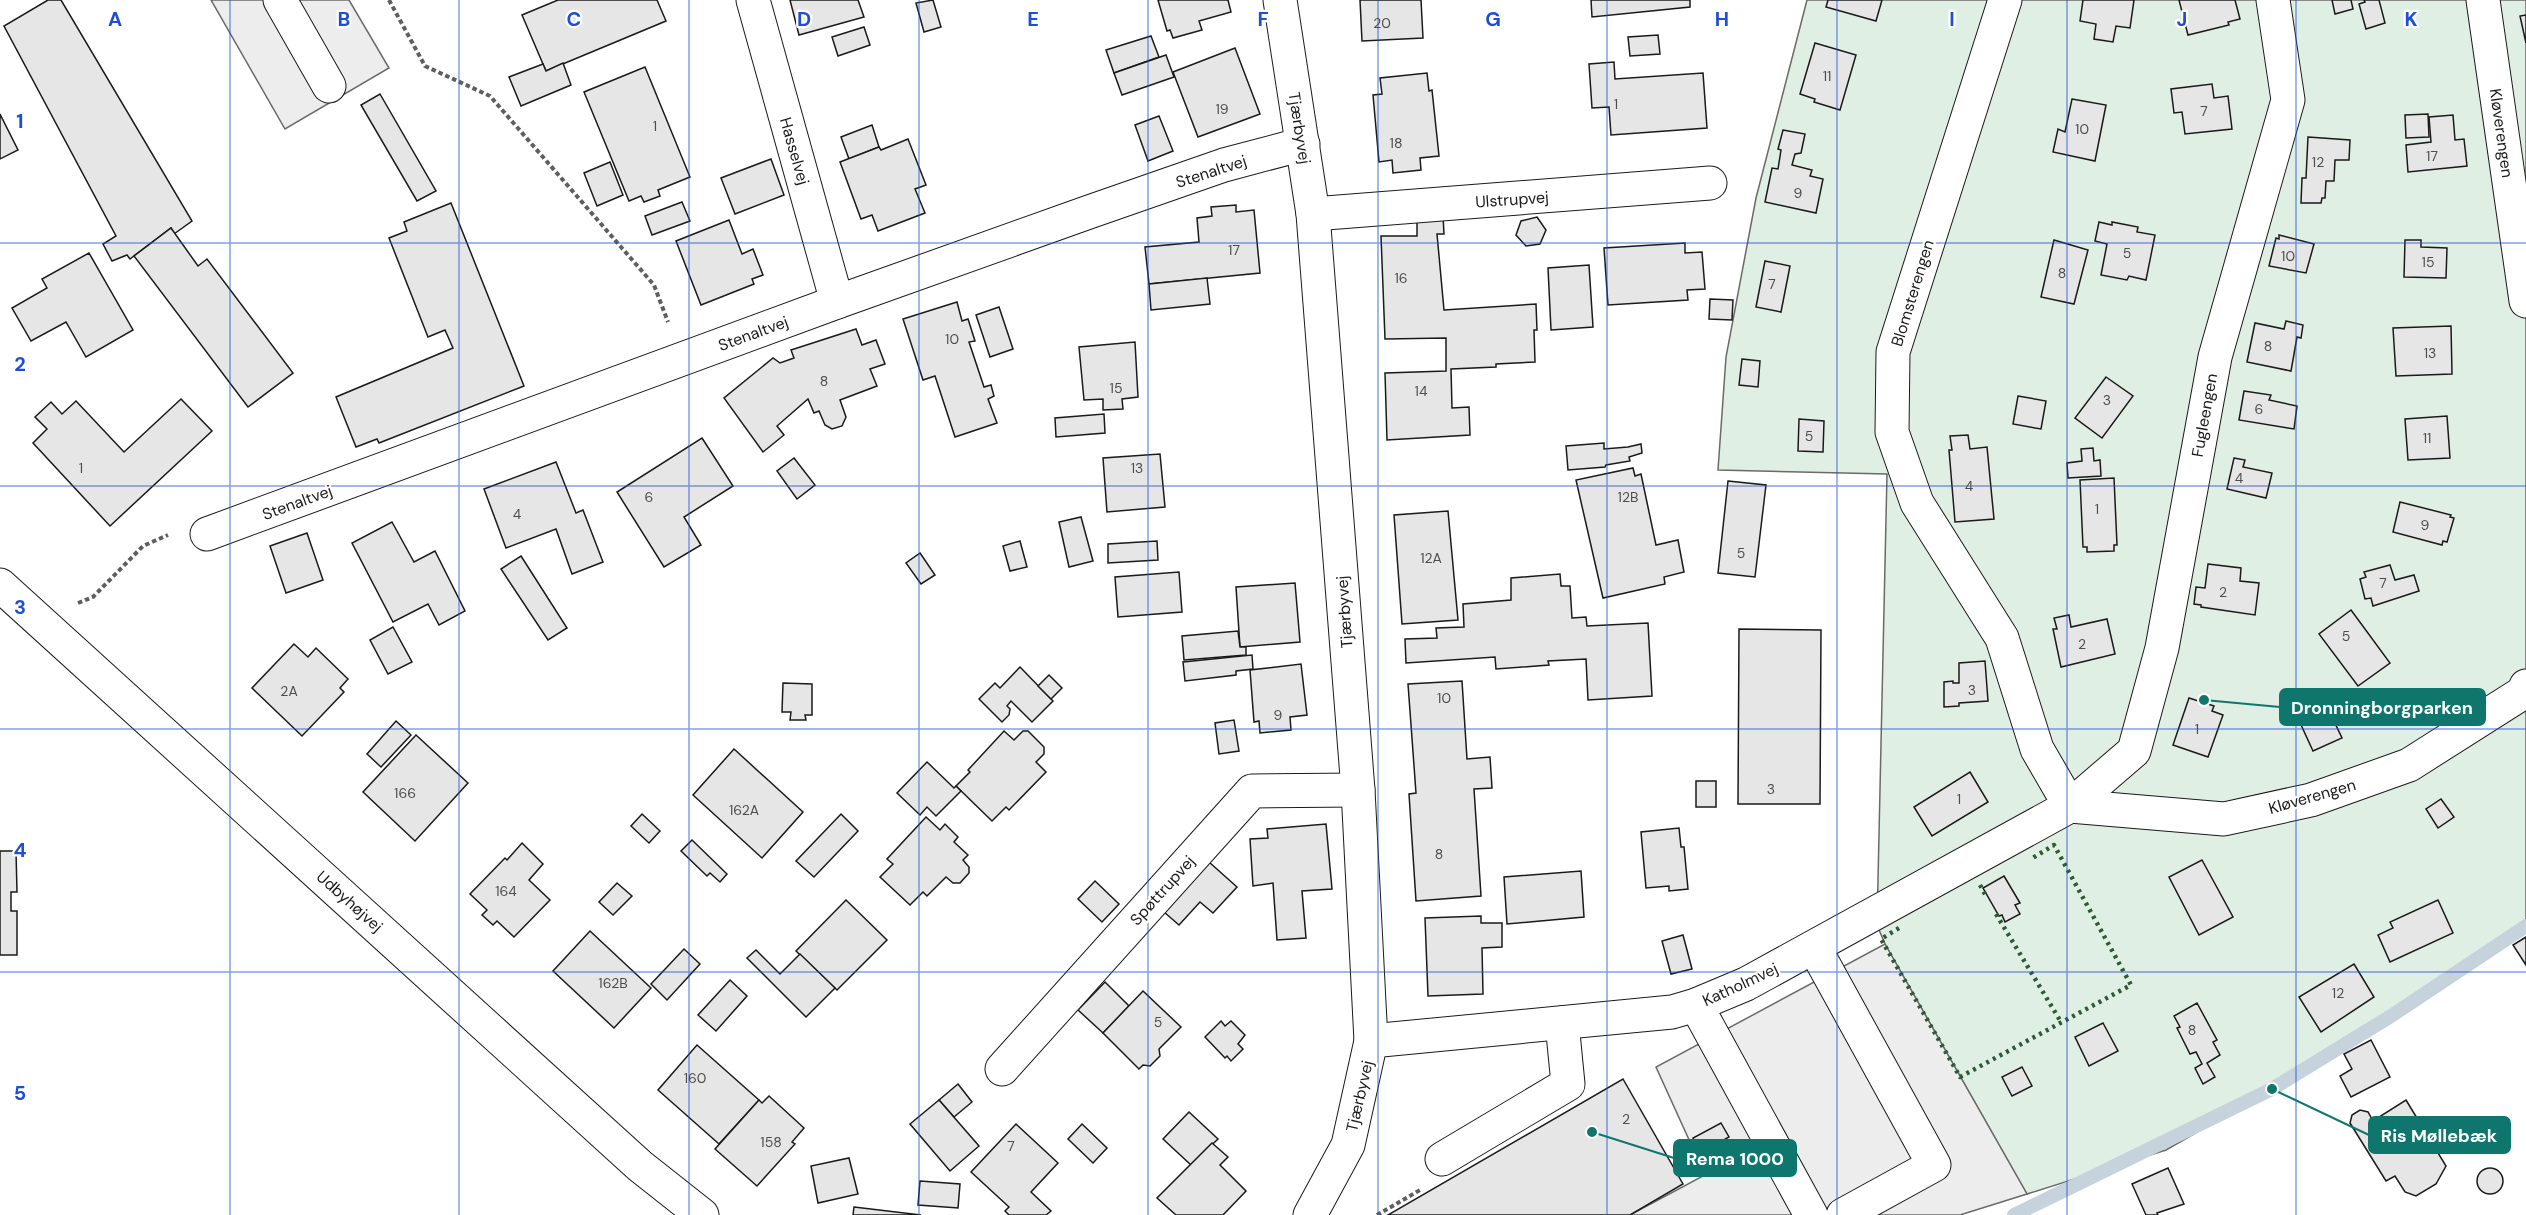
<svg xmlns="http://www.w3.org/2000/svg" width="2526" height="1215" font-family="'DM Sans',sans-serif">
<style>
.green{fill:#e0efe3;stroke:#6a6a6a;stroke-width:1.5}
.parking{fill:#ededed;stroke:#6a6a6a;stroke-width:1.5}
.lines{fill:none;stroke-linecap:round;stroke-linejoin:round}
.stream{stroke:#c6d2dc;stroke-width:14}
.building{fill:#e6e6e6;stroke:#1a1a1a;stroke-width:1.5}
.minor-casing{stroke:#1a1a1a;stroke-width:35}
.path{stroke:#5f5f5f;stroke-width:4;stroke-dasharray:4.5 3;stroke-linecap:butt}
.minor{stroke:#fff;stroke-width:33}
.hedge{stroke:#2b5a34;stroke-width:4.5;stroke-dasharray:3 4.5;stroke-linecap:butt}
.grid{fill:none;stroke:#1d4ed8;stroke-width:1.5;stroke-opacity:0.55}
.labels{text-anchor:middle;stroke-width:4.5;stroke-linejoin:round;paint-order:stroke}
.number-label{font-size:14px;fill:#4d4d4d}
.street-label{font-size:16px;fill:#1a1a1a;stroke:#fff}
.grid-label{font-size:20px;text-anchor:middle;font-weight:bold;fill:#1d4ed8;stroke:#fff;stroke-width:4.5;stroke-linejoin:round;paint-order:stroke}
.leader{fill:none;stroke:#0f766e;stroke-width:2}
.callout-dot{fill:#0f766e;stroke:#fff;stroke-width:2}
.callout{fill:#0f766e;stroke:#0f766e;stroke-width:2}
.callout-label{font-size:18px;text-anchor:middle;font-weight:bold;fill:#fff}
</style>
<rect width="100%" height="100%" fill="#fff"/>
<polygon class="green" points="1807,0 2526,0 2526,930 2382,1026 2166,1150 2027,1194 1885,944 1877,925 1887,474 1718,470 1726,357 1756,198"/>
<g class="parking">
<polygon points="211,0 349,0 389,68 285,129"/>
<polygon points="1885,944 2027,1194 1960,1215 1630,1215 1705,1175 1656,1067"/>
</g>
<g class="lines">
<polyline class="stream" points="2014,1215 2272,1089 2391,1016 2526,926"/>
</g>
<g class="building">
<polygon points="48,0 61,0 192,221 174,234 171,228 130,259 127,255 112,261 103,244 116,236 4,26"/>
<polygon points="558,0 657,0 666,21 546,71 522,15"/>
<polygon points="790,0 858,0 864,17 799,35"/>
<polygon points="933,0 941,27 924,32 916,3"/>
<polygon points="1158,0 1228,0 1231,12 1199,21 1202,30 1173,38 1170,30 1167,31"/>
<polygon points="1360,0 1421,0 1423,38 1362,41"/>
<polygon points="1591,0 1690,0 1690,7 1592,17"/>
<polygon points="1828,0 1882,0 1876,21 1826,7"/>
<polygon points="2083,0 2134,0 2130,28 2116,26 2113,42 2094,39 2096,24 2080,21"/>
<polygon points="2179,0 2235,0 2240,19 2228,22 2229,25 2188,35"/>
<polygon points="2332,0 2351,0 2353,9 2335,14"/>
<polygon points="2364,0 2379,0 2385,23 2366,29 2359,4 2365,2"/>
<polygon points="2526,15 2526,43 2520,16"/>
<polygon points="864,27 870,45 838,56 832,37"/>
<polygon points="1658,35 1660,54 1630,56 1628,37"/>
<polygon points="1151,36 1159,57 1114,73 1106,50"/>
<polygon points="1815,43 1856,55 1840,110 1814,102 1815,99 1800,94"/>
<polygon points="1235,48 1260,114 1198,137 1173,72"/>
<polygon points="1166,55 1174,77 1122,95 1114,73"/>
<polygon points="1614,62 1615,79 1703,73 1707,128 1611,135 1609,107 1592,108 1589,64"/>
<polygon points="563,63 571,85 521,106 509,77 543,64 546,71"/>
<polygon points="645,67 690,177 658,190 660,196 644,202 641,196 629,201 584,92"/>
<polygon points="1427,73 1429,91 1432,90 1439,156 1420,158 1421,170 1393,173 1392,160 1379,162 1373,95 1382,94 1380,78"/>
<polygon points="2212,84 2214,98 2228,96 2232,129 2185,134 2182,112 2174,113 2171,89"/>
<polygon points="380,94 436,191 417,201 361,105"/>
<polygon points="2072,99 2106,105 2095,161 2053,152 2058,129 2065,132"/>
<polygon points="0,114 18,150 0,159"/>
<polygon points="2428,114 2429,137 2406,138 2405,115"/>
<polygon points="2453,115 2455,140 2464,139 2467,166 2408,172 2406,145 2431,142 2429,117"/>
<polygon points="1159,116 1173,151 1148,161 1135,125"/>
<polygon points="872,125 879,147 849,159 841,137"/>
<polygon points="1783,130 1805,134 1801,153 1795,154 1792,165 1812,170 1810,176 1823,179 1816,213 1765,202 1772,168 1778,169 1781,150 1778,149"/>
<polygon points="2308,137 2350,140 2349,160 2335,160 2334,181 2326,181 2325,198 2322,198 2321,203 2301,203 2302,178 2306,178"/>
<polygon points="908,139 926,185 915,189 925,213 878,231 872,215 861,219 840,162 879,147 881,150"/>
<polygon points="771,159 784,195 735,214 721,178"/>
<polygon points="610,162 623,195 597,206 584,173"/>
<polygon points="682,202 690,221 652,235 645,216"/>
<polygon points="451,203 524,386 379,443 377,439 356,447 336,397 453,348 445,330 428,337 389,238 407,231 404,222"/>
<polygon points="1236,205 1236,212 1254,210 1260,273 1149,284 1145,247 1199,242 1197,218 1212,216 1211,207"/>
<polygon points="1443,216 1444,234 1437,234 1444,310 1536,304 1537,330 1534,330 1535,362 1496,364 1496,367 1451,369 1452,408 1469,407 1470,435 1387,440 1385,373 1446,371 1446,338 1385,339 1381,236 1417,236 1417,218"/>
<polygon points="1537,217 1546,230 1540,244 1526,246 1516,235 1521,221"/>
<polygon points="729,220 742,254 753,249 763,275 752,279 754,284 701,305 676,241"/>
<polygon points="2099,222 2112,225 2112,222 2138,227 2137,232 2155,235 2146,280 2129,276 2127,280 2101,275 2107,244 2095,241"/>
<polygon points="171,228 198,266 207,259 293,373 248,407 134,256"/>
<polygon points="2279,235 2314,244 2306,273 2269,266 2276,238 2279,239"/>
<polygon points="2054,240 2088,250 2074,304 2041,297"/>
<polygon points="2405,240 2421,240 2421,247 2447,248 2446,278 2404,277"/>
<polygon points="1685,243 1685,253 1702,252 1705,289 1687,290 1688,300 1608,305 1604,248"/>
<polygon points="89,253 133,330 86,357 66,322 31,341 12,308 47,288 42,279"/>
<polygon points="1765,261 1790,266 1781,312 1756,307"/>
<polygon points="1589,265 1593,327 1551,330 1548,268"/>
<polygon points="1207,278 1210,304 1151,310 1149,284"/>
<polygon points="1710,299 1733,300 1732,320 1709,319"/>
<polygon points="957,302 962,321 968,319 975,341 969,342 984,387 991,385 994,396 988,399 997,423 955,437 935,376 923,380 903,319"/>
<polygon points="999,307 1013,349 990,357 976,315"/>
<polygon points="2286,321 2303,325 2301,338 2297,337 2291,371 2247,362 2255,323 2284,329"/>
<polygon points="2451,326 2452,374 2396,376 2393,328"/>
<polygon points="856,329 862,345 876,340 885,364 870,369 877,386 840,400 846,417 842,426 832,429 825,425 819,411 814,413 808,399 777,426 784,435 763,452 724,398 773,358 780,363 794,358 791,350"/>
<polygon points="1135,342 1138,397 1122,399 1123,409 1103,410 1103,399 1084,400 1079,347"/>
<polygon points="1742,359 1760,361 1758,387 1739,385"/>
<polygon points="2106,377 2133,396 2102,438 2075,418"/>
<polygon points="2244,391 2271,395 2269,400 2297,406 2294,429 2239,420"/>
<polygon points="2018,396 2046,401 2041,429 2013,424"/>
<polygon points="181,399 212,431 110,526 33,443 47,429 35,417 51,402 62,414 76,401 124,452"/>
<polygon points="1104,414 1105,433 1056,437 1055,418"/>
<polygon points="2447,416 2450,458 2408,460 2405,419"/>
<polygon points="1799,419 1824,421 1823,452 1798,451"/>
<polygon points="1968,435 1970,449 1987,447 1994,519 1955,522 1949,450 1952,450 1950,436"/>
<polygon points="702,438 733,486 684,517 701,545 664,567 617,492"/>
<polygon points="1604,443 1604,449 1628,447 1641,444 1642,453 1629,457 1630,461 1606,465 1605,467 1568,470 1566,446"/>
<polygon points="2093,448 2094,461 2100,460 2101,476 2068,478 2067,463 2082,461 2081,449"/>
<polygon points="1160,454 1165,507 1107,512 1103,458"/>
<polygon points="794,458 815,485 797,499 777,471"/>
<polygon points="2234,458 2245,460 2243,467 2272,473 2266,498 2227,489"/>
<polygon points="556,462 576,513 583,510 603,562 572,574 556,529 506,548 484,489"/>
<polygon points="1633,468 1635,476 1641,474 1656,545 1678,540 1684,572 1664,577 1665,584 1603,598 1576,480"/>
<polygon points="2114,478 2117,545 2114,545 2114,551 2087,552 2087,547 2083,547 2080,480"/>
<polygon points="1728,481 1766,485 1755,577 1718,573"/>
<polygon points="2400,502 2451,515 2450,517 2454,518 2447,542 2443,541 2442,545 2393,532"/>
<polygon points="1448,511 1458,620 1402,624 1394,515"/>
<polygon points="1081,517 1093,561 1069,567 1059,522"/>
<polygon points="392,522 414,562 435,551 465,611 439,625 428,604 393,622 352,543"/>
<polygon points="307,533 323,580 286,593 270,546"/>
<polygon points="1020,541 1027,567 1010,571 1003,546"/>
<polygon points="1157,541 1158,560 1108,563 1108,544"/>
<polygon points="920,553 935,575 921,584 906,563"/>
<polygon points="521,556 567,628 548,640 501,569"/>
<polygon points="2208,564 2241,568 2240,581 2259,583 2255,615 2201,607 2201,605 2194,604 2196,587 2205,588"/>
<polygon points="2390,565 2395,580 2414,575 2419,591 2373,606 2371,598 2365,599 2360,579 2366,577 2364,572"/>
<polygon points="1179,572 1182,612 1118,617 1115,577"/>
<polygon points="1560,574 1561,586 1570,586 1572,618 1586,617 1587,626 1648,623 1652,696 1588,700 1586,659 1548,661 1549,665 1496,669 1495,657 1406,663 1405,639 1437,638 1436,628 1464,627 1463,604 1511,600 1511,578"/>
<polygon points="1295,583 1300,642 1240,647 1236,587"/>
<polygon points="2351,610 2390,663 2358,686 2319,634"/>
<polygon points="2069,615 2071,627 2107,619 2115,654 2061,667 2053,629 2057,629 2054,618"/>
<polygon points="393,627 412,662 388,674 370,640"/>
<polygon points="1739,629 1821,630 1820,804 1738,804"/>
<polygon points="1238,631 1240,647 1246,647 1246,655 1184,660 1182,636"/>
<polygon points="294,644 308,657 316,648 348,679 340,688 344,692 302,736 252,688"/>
<polygon points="1252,655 1253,669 1236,671 1236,675 1185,681 1183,662"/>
<polygon points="1985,661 1988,701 1959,703 1959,706 1944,707 1944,682 1953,681 1953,683 1959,683 1959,663"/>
<polygon points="1301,664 1307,715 1290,717 1291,730 1260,733 1259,721 1254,722 1250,670"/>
<polygon points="1020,667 1053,701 1032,722 1011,701 1007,706 1010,709 1009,715 1002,722 979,699 995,683 1000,688"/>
<polygon points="1049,675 1062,688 1051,699 1038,686"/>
<polygon points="1462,681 1467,759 1490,757 1492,788 1474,789 1481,896 1416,901 1409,794 1416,793 1408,684"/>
<polygon points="783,683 812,684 812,715 805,715 806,720 790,720 791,712 782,712"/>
<polygon points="2319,690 2342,738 2313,751 2297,716 2313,708 2307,696"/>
<polygon points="2189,698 2214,706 2212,711 2223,715 2208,757 2173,745"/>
<polygon points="1234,720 1239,751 1219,754 1215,723"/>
<polygon points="396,721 411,735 381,767 367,754"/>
<polygon points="1004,731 1014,740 1023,731 1028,731 1044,747 1044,754 1036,762 1046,772 1009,810 1006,807 992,821 956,786 970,772 968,770"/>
<polygon points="416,735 468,783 415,841 363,792"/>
<polygon points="734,749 803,812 762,858 693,795"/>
<polygon points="927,762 954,788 956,786 961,791 936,816 927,807 920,815 897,793"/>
<polygon points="1970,772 1988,802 1932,836 1914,807"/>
<rect x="1696" y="781" width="20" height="26"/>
<polygon points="2441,799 2454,817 2438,828 2426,809"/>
<polygon points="642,814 660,831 649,843 631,826"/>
<polygon points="841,814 858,831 814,877 796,861"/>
<polygon points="926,817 940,830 945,824 958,837 954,842 968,855 963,860 969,867 969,873 960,883 953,883 946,877 927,896 923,892 910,905 880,877 893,864 887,859"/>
<polygon points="1326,824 1332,889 1302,891 1306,938 1277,940 1273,883 1253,886 1250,839 1268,838 1267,829"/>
<polygon points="1679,828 1681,847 1684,847 1688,889 1669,891 1669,886 1646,888 1641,832"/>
<polygon points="692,840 727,874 720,882 710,873 707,876 681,851"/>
<polygon points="522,843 543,864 529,880 550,900 514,937 497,921 493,925 482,915 487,910 470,894 505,858 507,860"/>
<polygon points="0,851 16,851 17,892 11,892 11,911 17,911 17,955 0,955"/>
<polygon points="2202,860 2233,917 2199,935 2169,877"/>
<polygon points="1209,862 1237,887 1213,913 1200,902 1179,925 1164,912"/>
<polygon points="1581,871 1584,917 1507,924 1504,877"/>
<polygon points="2004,876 2020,903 2015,905 2020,914 2005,922 2002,915 1999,916 1983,888"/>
<polygon points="1095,881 1119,904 1102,922 1078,899"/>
<polygon points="617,883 632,896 613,915 599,902"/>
<polygon points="846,900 887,940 837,990 796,951"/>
<polygon points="2438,900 2453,933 2390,962 2378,935 2393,928 2390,922"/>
<polygon points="1481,916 1481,923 1502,923 1502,947 1482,948 1483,994 1428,996 1425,918"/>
<polygon points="590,931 651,988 614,1028 553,971"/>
<polygon points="1683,935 1692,969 1671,974 1662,941"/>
<polygon points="2526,937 2526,965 2513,945"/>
<polygon points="684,949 700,964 667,1000 651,984"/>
<polygon points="756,950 780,974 800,954 835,988 806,1017 747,958"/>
<polygon points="2354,964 2374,997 2321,1032 2299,997"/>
<polygon points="730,980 747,996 716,1031 698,1015"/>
<polygon points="1105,982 1129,1006 1103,1033 1078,1010"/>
<polygon points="1143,991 1181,1027 1159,1049 1160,1056 1150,1066 1143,1065 1139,1069 1103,1033"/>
<polygon points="2197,1003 2217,1040 2213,1042 2220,1055 2207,1063 2215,1077 2203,1084 2195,1068 2202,1064 2196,1052 2190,1054 2177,1028 2180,1027 2174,1016"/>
<polygon points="1221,1021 1225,1026 1231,1021 1245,1035 1238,1044 1243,1049 1231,1061 1227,1056 1225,1058 1205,1037"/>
<polygon points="2103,1023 2118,1051 2089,1066 2075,1037"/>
<polygon points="2371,1040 2390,1077 2351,1097 2340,1076 2352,1069 2344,1054"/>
<polygon points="697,1045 759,1100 719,1144 658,1090"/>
<polygon points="2022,1067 2032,1086 2012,1096 2002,1077"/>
<polygon points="1623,1079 1683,1184 1630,1215 1388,1215"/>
<polygon points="958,1084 972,1102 954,1117 939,1100"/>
<polygon points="769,1096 804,1128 792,1142 795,1144 757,1186 715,1149 759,1100 762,1103"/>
<polygon points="939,1100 979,1146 950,1171 910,1124"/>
<polygon points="2406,1100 2446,1166 2436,1184 2416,1196 2405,1192 2395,1176 2386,1181 2350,1123 2352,1115 2360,1110 2368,1112 2373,1121"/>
<polygon points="1189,1112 1218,1139 1191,1165 1163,1139"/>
<polygon points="1721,1123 1729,1137 1701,1153 1693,1138"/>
<polygon points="1016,1124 1058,1163 1031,1192 1051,1211 1046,1215 1009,1215 1005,1211 1009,1207 971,1172"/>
<polygon points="1082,1124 1107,1148 1093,1163 1068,1139"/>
<polygon points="1212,1143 1228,1157 1220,1165 1246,1191 1223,1215 1176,1215 1157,1198"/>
<polygon points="849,1158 858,1194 818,1203 811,1166"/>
<polygon points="2168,1168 2184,1204 2157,1213 2158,1215 2146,1215 2132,1184"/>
<circle cx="2490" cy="1181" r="13"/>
<polygon points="920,1181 960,1184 958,1208 918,1205"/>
<polygon points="854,1207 921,1215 853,1215"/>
</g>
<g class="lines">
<g class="minor-casing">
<g id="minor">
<polyline points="280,0 329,86"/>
<polyline points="753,0 837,302"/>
<polyline points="1280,0 1313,214 1358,790 1371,1041 1348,1145 1310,1215"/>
<polyline points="2005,0 1893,352 1892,432 1917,503 2002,638 2037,749 2070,806"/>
<polyline points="2483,0 2526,301"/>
<polyline points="1313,214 1710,183"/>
<polyline points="207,534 837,302 1089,212 1224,165 1303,144"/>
<polyline points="0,585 640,1166 702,1215"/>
<polyline points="2070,806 2224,819 2311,800 2409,765 2524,692 2526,686"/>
<polyline points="1814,947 1934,1165 1843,1215"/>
<polyline points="1696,1005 1811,1215"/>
<polyline points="1371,1041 1672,1012 1696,1005 1746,984 2070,806 2134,751 2162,648 2215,357 2288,100 2273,0"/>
<polyline points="1002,1069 1252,791 1358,790"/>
<polyline points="1442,1159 1568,1084 1562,1023"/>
</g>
</g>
<g class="path">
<polyline points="389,0 425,66 490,96 654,285 668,322"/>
<polyline points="78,603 93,597 143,546 168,535"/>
<polyline points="1377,1215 1420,1190"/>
</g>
<use href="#minor" class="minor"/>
<g class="hedge">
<polyline points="1980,885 1986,896"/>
<polyline points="1996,914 2061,1022"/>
<polyline points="1899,928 1881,939 1960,1077 2131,985 2054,845 2031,859"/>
</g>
</g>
<path class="grid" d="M 230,0 L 230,1215M 459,0 L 459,1215M 689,0 L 689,1215M 919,0 L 919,1215M 1148,0 L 1148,1215M 1378,0 L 1378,1215M 1607,0 L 1607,1215M 1837,0 L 1837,1215M 2067,0 L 2067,1215M 2296,0 L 2296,1215M 0,243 L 2526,243M 0,486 L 2526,486M 0,729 L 2526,729M 0,972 L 2526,972"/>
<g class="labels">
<g class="number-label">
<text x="1382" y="28">20</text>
<text x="1827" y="81">11</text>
<text x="1616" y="109">1</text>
<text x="1222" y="114">19</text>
<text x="2204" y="116">7</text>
<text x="655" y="131">1</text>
<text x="2082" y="134">10</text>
<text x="1396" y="148">18</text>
<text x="2432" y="161">17</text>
<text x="2318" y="167">12</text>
<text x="1798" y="198">9</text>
<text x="1234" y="255">17</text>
<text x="2127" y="258">5</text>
<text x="2288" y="261">10</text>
<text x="2428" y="267">15</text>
<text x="2062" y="278">8</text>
<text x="1401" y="283">16</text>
<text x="1772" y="289">7</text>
<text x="952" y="344">10</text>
<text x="2268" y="351">8</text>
<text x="2430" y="358">13</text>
<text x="824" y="386">8</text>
<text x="1116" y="393">15</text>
<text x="1421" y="396">14</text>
<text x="2107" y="405">3</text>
<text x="2259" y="414">6</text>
<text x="1809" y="441">5</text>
<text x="2427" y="443">11</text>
<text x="81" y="473">1</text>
<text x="1137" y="473">13</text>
<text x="2239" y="483">4</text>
<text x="1969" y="491">4</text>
<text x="649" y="502">6</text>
<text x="1628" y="502">12B</text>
<text x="2097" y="514">1</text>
<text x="517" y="519">4</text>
<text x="2425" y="530">9</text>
<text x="1741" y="558">5</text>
<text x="1431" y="563">12A</text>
<text x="2383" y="588">7</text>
<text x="2223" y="597">2</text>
<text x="2346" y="641">5</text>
<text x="2082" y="649">2</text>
<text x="1972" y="695">3</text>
<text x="289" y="696">2A</text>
<text x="1444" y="703">10</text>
<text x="1278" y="720">9</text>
<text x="2197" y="734">1</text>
<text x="1771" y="794">3</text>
<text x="405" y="798">166</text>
<text x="1959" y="804">1</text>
<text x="744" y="815">162A</text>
<text x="1439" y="859">8</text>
<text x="506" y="896">164</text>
<text x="613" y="988">162B</text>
<text x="2338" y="998">12</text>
<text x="1158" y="1027">5</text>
<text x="2192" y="1035">8</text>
<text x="695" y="1083">160</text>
<text x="1626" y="1124">2</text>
<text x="771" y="1147">158</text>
<text x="1011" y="1151">7</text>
</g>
<g class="street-label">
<text transform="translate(1300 128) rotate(81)" y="6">Tjærbyvej</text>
<text transform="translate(2502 133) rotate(82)" y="6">Kløverengen</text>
<text transform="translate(795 151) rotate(74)" y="6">Hasselvej</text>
<text transform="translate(1211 171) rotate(-18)" y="6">Stenaltvej</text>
<text transform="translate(1512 199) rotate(-4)" y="6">Ulstrupvej</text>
<text transform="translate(1912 293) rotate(-73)" y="6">Blomsterengen</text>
<text transform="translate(753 333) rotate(-20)" y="6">Stenaltvej</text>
<text transform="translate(2204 415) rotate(-80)" y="6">Fugleengen</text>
<text transform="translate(297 502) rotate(-20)" y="6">Stenaltvej</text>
<text transform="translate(1344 612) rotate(-94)" y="6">Tjærbyvej</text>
<text transform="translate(2312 796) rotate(-16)" y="6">Kløverengen</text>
<text transform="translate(1162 890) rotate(-48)" y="6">Spøttrupvej</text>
<text transform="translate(350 901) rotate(42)" y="6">Udbyhøjvej</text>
<text transform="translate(1740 984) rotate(-25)" y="6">Katholmvej</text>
<text transform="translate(1359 1096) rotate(-77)" y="6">Tjærbyvej</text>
</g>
</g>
<g class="grid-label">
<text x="115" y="26">A</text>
<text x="344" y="26">B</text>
<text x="574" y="26">C</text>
<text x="804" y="26">D</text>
<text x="1033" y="26">E</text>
<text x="1263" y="26">F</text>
<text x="1493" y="26">G</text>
<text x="1722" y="26">H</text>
<text x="1952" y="26">I</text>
<text x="2182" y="26">J</text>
<text x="2411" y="26">K</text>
<text x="20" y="128">1</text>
<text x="20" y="371">2</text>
<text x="20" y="614">3</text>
<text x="20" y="857">4</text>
<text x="20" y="1100">5</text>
</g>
<path class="leader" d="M2204 700L2280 707M2272 1089L2369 1135M1592 1132L1674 1158"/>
<g class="callout-dot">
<circle cx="2204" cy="700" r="6"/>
<circle cx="2272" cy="1089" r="6"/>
<circle cx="1592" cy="1132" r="6"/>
</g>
<g class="callout">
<rect x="2280" y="689" width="205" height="36" rx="6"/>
<rect x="2369" y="1117" width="141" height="36" rx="6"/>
<rect x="1674" y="1140" width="122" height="36" rx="6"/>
</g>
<g class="callout-label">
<text x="2382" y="714">Dronningborgparken</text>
<text x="2439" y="1142">Ris Møllebæk</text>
<text x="1735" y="1165">Rema 1000</text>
</g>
</svg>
